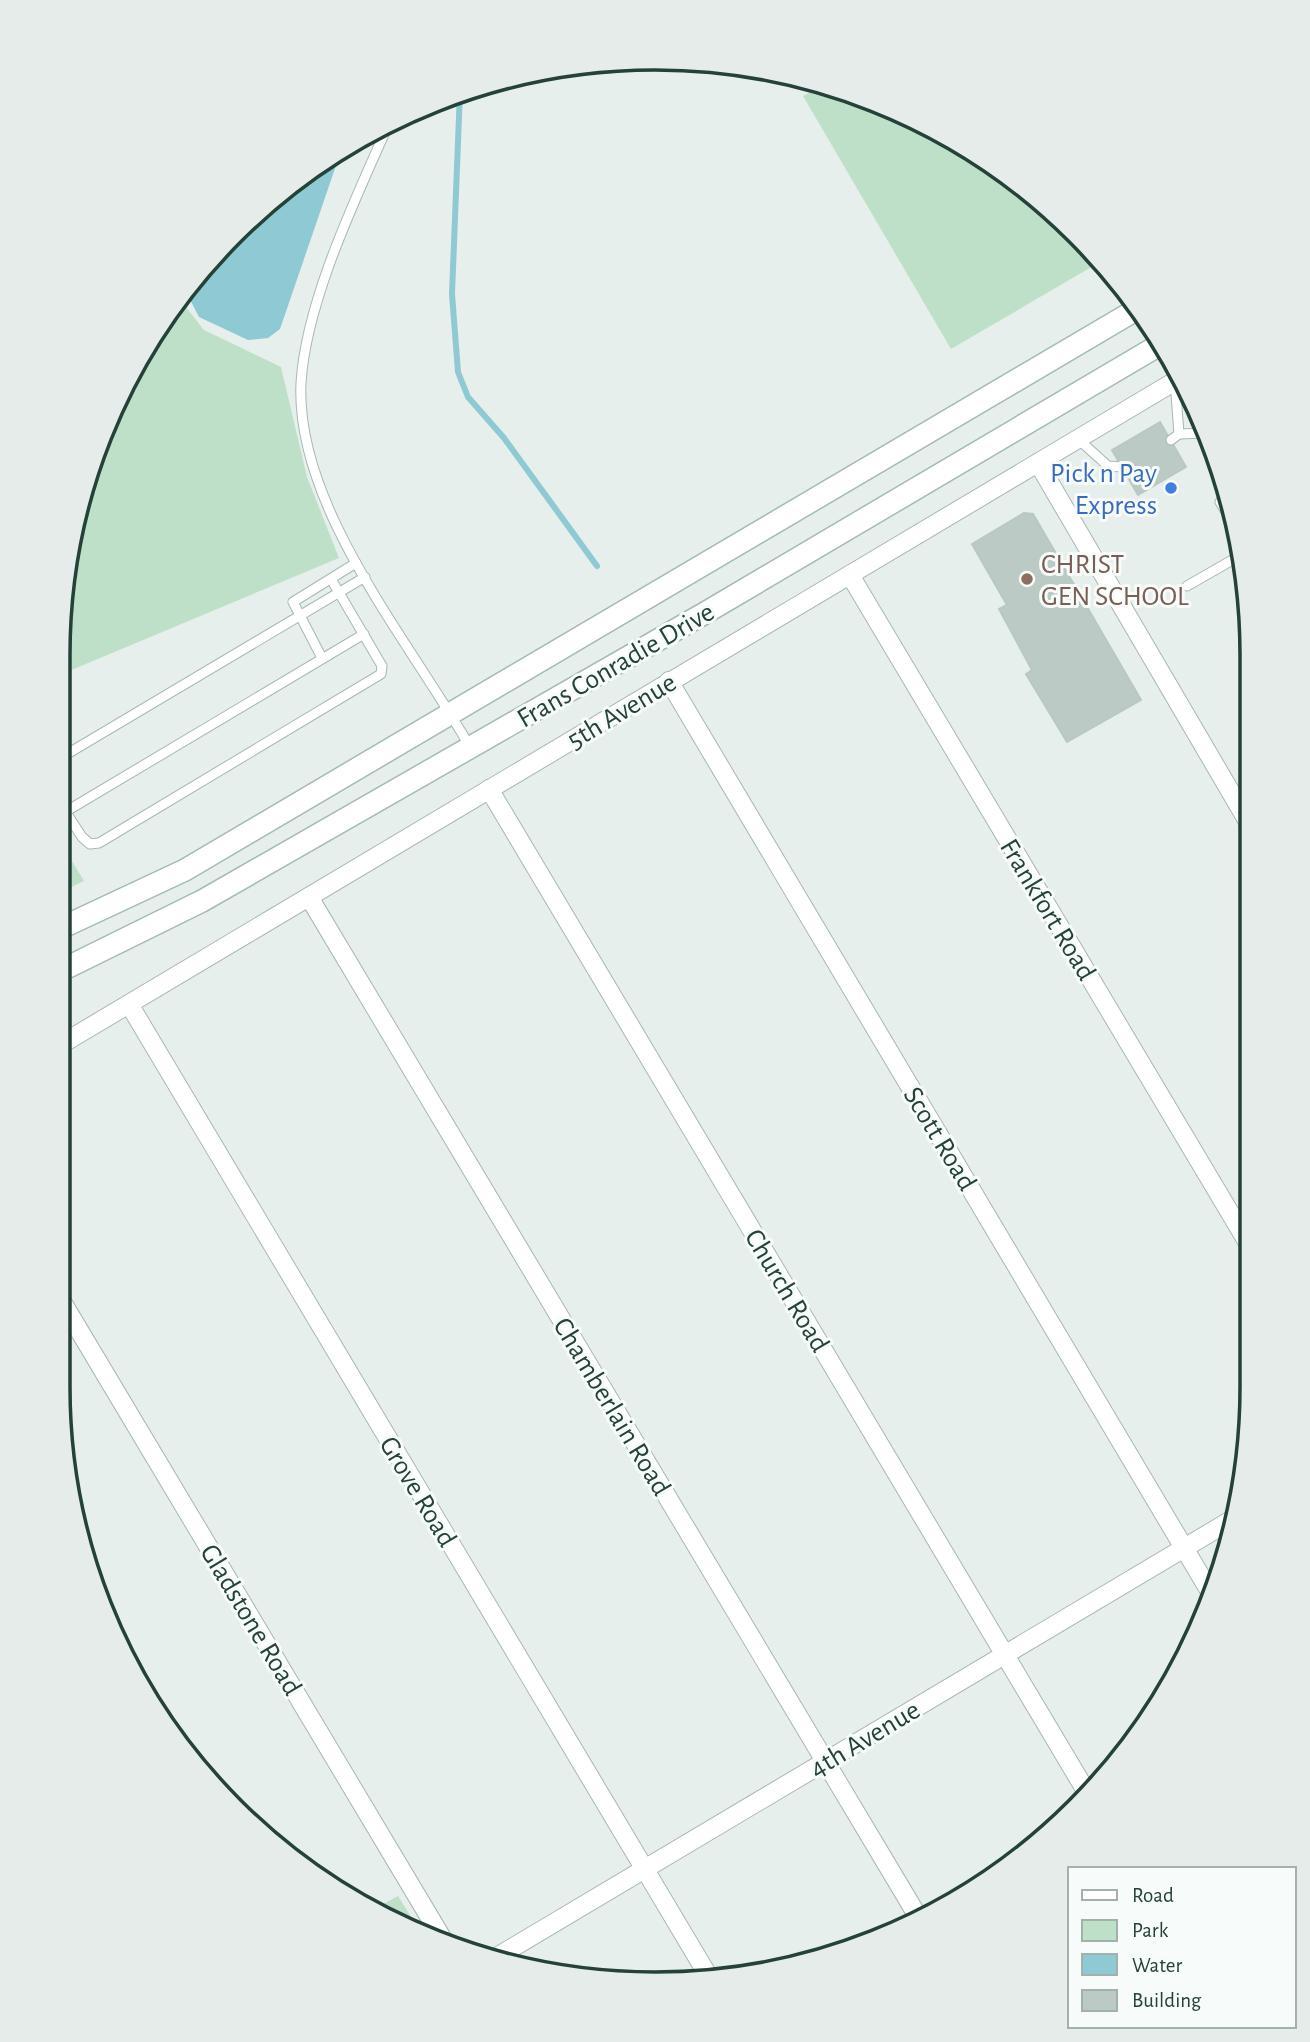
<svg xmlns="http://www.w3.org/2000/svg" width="1310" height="2042" font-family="'Alegreya Sans',sans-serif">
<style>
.green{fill:#bfe0c8}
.water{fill:#8ec9d4}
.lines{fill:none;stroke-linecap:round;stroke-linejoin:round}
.stream{stroke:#8ec9d4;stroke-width:6}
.building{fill:#bbcac4;stroke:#b8c9c2;stroke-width:2}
.lane-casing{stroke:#a8b8b2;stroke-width:11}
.street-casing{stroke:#a8b8b2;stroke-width:20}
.secondary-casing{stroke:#a4bbb3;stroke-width:24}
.lane{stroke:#fff;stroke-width:9}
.street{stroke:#fff;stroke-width:18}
.secondary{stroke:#fff;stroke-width:21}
.shop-dot{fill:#3f7fe0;stroke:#f7fbf9;stroke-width:2.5}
.education-dot{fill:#8d6e63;stroke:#f7fbf9;stroke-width:2.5}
.labels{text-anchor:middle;stroke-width:6;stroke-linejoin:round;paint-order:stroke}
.shop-label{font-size:28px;fill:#366cbe;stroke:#f7fbf9;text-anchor:end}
.education-label{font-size:28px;fill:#785e54;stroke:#f7fbf9;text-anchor:start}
.street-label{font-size:28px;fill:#24423a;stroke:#f7fbf9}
.rim{fill:none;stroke:#24423a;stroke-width:3.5}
</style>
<rect width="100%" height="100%" fill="#e6efeb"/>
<g class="green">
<polygon points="825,84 920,120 1019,181 1100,262 951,349 803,96"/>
<polygon points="178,297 204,330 281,367 307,477 339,558 62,674 63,577 103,427"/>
<polygon points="61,843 84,881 61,892"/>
<polygon points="398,1896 418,1928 378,1907"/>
</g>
<polygon class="water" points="342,148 280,329 268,338 248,340 199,317 184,288 262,206"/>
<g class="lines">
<polyline class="stream" points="460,91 452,294 458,372 468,397 504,438 597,566"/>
</g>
<g class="building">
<polygon points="1160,422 1186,467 1138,495 1112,450"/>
<polygon points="1024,513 1033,514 1141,700 1067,742 1026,674 1032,670 999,609 1007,605 972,544"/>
</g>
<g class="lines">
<g class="lane-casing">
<g id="lane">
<path d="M 389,123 C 356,198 306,301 301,383 C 295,507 411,643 470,747"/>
<polyline points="1179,434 1206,433"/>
<polyline points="1078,439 1108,466 1122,467"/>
<polyline points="1171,440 1179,434 1175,381"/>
<polyline points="1220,502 1236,528"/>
<polyline points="1187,586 1241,555"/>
<polyline points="322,658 293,602 356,563"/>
<polyline points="62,757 365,577"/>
<polyline points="61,805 82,837 90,844 99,843 381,674 382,666 331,579"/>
<polyline points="65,812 364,634"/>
</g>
</g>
<g class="street-casing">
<g id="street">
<polyline points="1038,463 1250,825"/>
<polyline points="850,575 1248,1243"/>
<polyline points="669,681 1212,1595"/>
<polyline points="489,789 1086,1791"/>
<polyline points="309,897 917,1915"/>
<polyline points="129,1004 709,1977"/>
<polyline points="60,1045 1182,377"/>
<polyline points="58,1295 445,1943"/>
<polyline points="495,1958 1233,1519"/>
</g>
</g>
<g class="secondary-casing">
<g id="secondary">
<polyline points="61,928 185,870 1139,308"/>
<polyline points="60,971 202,901 705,613 1161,344"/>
</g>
</g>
<use href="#lane" class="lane"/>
<use href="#street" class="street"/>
<use href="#secondary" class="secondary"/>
</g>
<circle class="shop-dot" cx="1171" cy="488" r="7"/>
<circle class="education-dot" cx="1027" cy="579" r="7"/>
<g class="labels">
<g class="shop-label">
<text x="1157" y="482">Pick n Pay<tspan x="1157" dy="32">Express</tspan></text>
</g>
<g class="education-label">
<text x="1041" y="573">CHRIST<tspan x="1041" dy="32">GEN SCHOOL</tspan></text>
</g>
<g class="street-label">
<text transform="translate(615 664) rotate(-30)" y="10">Frans Conradie Drive</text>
<text transform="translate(621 710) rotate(-31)" y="10">5th Avenue</text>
<text transform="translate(1049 909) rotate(59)" y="10">Frankfort Road</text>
<text transform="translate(941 1138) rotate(59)" y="10">Scott Road</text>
<text transform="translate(788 1290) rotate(59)" y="10">Church Road</text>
<text transform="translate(613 1406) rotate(59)" y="10">Chamberlain Road</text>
<text transform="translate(419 1491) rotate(59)" y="10">Grove Road</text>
<text transform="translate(252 1619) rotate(59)" y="10">Gladstone Road</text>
<text transform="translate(864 1738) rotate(-31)" y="10">4th Avenue</text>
</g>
</g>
<path d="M0 0H1310V2042H0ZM655 70H655A585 585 0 0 1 1240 655V1387A585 585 0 0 1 655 1972H655A585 585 0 0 1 70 1387V655A585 585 0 0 1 655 70Z" fill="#e6ecea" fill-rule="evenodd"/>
<path class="rim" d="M655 70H655A585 585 0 0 1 1240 655V1387A585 585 0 0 1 655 1972H655A585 585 0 0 1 70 1387V655A585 585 0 0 1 655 70Z"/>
<rect x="1068" y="1867" width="228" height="161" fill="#f7fbf9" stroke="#a3b1ad" stroke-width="2"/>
<rect x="1082" y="1890" width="35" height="10" fill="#ffffff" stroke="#a3b1ad" stroke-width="2"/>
<text x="1132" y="1902" font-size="21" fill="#24423a">Road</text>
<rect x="1082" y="1920" width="35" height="21" fill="#bfe0c8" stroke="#a3b1ad" stroke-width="2"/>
<text x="1132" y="1937" font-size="21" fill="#24423a">Park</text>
<rect x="1082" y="1954" width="35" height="21" fill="#8ec9d4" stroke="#a3b1ad" stroke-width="2"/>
<text x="1132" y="1972" font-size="21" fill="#24423a">Water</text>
<rect x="1082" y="1990" width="35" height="21" fill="#bbcac4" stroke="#a3b1ad" stroke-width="2"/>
<text x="1132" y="2007" font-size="21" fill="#24423a">Building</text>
</svg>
